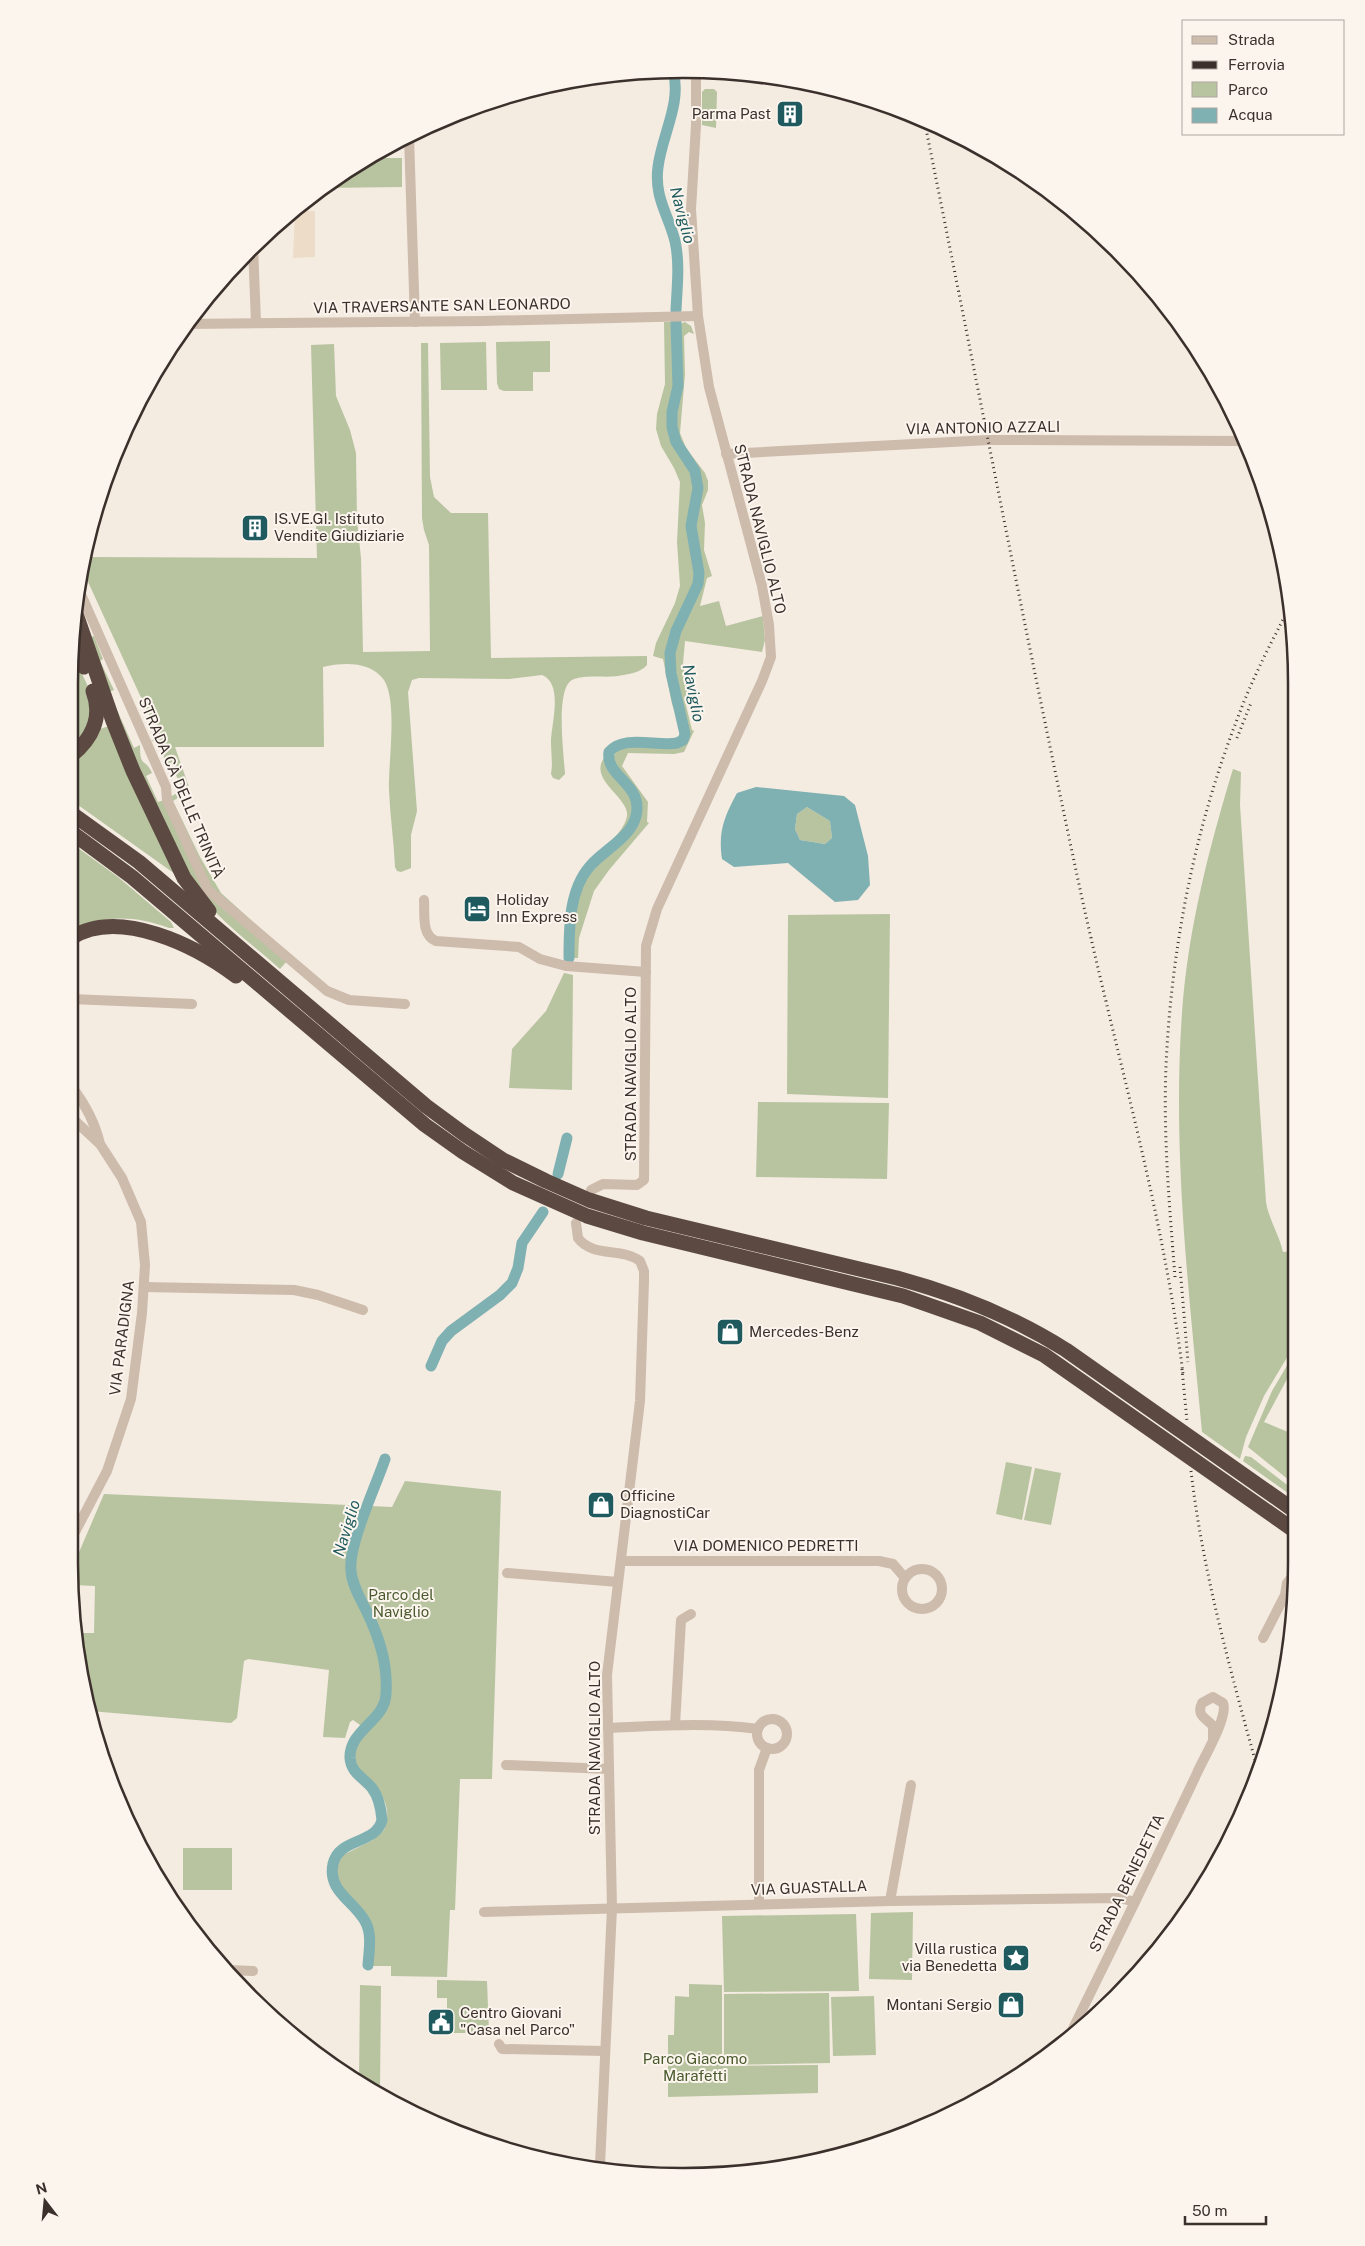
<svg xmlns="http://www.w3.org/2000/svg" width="1365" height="2246" font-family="'Public Sans',sans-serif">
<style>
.green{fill:#b8c4a0}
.plaza{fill:#ecdcc8}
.water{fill:#7fb0b2;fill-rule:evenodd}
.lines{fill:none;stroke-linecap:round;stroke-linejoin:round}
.canal{stroke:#7fb0b2;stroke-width:11}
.street{stroke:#cdbbac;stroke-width:10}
.highway{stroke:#5c4a42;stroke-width:15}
.rail{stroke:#3b302b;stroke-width:3;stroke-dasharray:1 4;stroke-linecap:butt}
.labels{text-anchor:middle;stroke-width:4;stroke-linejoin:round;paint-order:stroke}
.poi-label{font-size:15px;fill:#3b302b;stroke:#fbf5ee;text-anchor:start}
.street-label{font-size:15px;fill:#3b302b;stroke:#fbf5ee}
.park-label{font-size:15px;fill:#4a5a2e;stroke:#fbf5ee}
.water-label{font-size:16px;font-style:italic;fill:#1f5a5e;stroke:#fbf5ee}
.rim{fill:none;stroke:#3b302b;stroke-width:2.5}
</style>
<rect width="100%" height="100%" fill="#f4ebe1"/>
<g class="green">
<polygon points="705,89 714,89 717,92 716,128 702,125 702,92"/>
<polygon points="367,158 402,158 402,187 322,188 342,172"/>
<path d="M 664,322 L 673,322 L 673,394 L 667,412 L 667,423 L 670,438 L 688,465 L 694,481 L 694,494 L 687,525 L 695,571 L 695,579 C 687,607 664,632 666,662 C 667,680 675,694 679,711 L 674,709 L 672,704 L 663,659 L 653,656 L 656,643 L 675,603 L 680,586 L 677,542 L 680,482 L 674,468 L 661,446 L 656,429 L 657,414 L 665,384 Z"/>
<path d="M 685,322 L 691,326 L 694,334 L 689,332 L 684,336 L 685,374 L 680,433 L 686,448 L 705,473 L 708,481 L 708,490 L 702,505 L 705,523 L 704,550 L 712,576 L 707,578 L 700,606 L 719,601 L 726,626 L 763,616 L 765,640 L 762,652 L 685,641 L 683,664 L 688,697 L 684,697 L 692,730 L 694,731 L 684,752 L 674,754 L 628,753 L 622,766 L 648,802 L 647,822 L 649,823 L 609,870 L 594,891 L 579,938 L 578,958 L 573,958 C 573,934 572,905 582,882 C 595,856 640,839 641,809 C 642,785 615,776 613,757 C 628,728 676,769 689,733 L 673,657 L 681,627 L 703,585 L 703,571 L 695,524 L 702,490 L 697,471 L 678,438 L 675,427 L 675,414 L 682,381 L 679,327 L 682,323 Z"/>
<polygon points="550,341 550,372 533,372 533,391 504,391 499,389 497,383 496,342"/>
<polygon points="486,342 487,390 441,390 440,343"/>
<path d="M 421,343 L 428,343 L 430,477 L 434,497 L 451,513 L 488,513 L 491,658 L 647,656 L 647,665 C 640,673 629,674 618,676 C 605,678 584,674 572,680 C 555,689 564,756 565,774 L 559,780 L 553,778 L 551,774 C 553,763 551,753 551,742 C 551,724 564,684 542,675 L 509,679 L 419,678 L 412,680 L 408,692 L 417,811 L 411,835 L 411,868 L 401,872 L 397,871 L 395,867 C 394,842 390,816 389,790 C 388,763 398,702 384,680 C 371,661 343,662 323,667 L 324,747 L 175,747 L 190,790 L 173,801 L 200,857 L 221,893 L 308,971 L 213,893 L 170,797 L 183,790 L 171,764 L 166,766 C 161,755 168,744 151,741 L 159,737 L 84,573 L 87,557 L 317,558 L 311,345 L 334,344 L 336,396 L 350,430 L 356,453 L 357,520 L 361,558 L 363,652 L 430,651 L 429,545 L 424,530 L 422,518 Z"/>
<path d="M 94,636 L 103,659 L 100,661 L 114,690 L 109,692 L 134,748 L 140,745 C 140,769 145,757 152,773 L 146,776 L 158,802 L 164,800 L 195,872 L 206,891 L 287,961 L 280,969 C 252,944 219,921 197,890 C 183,869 173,845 161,823 C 132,763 109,702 89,638 Z"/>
<path d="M 70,665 L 76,665 C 86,678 95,700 92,717 C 90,726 76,743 71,751 Z"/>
<polygon points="106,727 108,727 175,874 71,800 71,762 100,729"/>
<path d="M 604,758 C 606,771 614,773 622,781 C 648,807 628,827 608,846 C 614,837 625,828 627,816 C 630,798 588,780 604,758 Z"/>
<path d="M 1233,769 L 1241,772 L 1240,805 L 1266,1202 C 1269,1220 1279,1234 1283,1252 L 1295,1251 L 1295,1344 L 1264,1396 L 1246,1437 L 1240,1459 L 1202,1432 C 1189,1293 1172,1152 1182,1013 C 1188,929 1209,848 1233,769 Z"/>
<polygon points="807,807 830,821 832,838 825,844 800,840 795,829 797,814"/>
<path d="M 71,843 L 118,877 L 171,922 L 174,928 L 169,928 C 134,915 105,915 71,930 Z"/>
<polygon points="890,914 888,1098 787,1094 788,915"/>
<polygon points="564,973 573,975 572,1090 509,1088 512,1049 546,1011"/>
<polygon points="758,1102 889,1103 887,1179 756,1177"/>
<polygon points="1295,1352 1295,1364 1264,1422 1295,1435 1295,1485 1248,1447 1272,1391"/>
<polygon points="1245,1456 1251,1457 1295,1491 1295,1498 1243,1461"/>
<polygon points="1006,1462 1032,1467 1022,1520 996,1514"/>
<polygon points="1035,1468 1061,1473 1051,1525 1024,1520"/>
<path d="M 405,1481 L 501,1491 L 492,1779 L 460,1779 L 455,1910 L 450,1910 L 447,1977 L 391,1976 L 391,1966 L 369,1966 C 373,1951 376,1934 370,1920 C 360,1898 321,1886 343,1855 L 373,1840 L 384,1830 C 404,1779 323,1773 367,1730 L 353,1720 L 350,1722 L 345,1738 L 323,1737 L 329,1670 L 248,1659 L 244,1661 L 237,1718 L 231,1723 L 90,1711 L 74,1644 L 74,1633 L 94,1633 L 95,1586 L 74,1585 L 74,1564 L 104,1494 L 392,1507 Z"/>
<rect x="183" y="1848" width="49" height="42"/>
<polygon points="913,1912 912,1980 869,1979 871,1913"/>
<polygon points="856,1914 859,1991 724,1992 722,1916"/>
<polygon points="437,1980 487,1981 489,2033 447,2033 447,1998 437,1998"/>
<polygon points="689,1984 722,1985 722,2066 818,2065 818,2093 668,2097 668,2035 674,2035 675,1996 689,1997"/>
<polygon points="360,1985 381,1986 380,2088 369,2088 359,2082"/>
<polygon points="829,1993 830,2063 724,2065 724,1994"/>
<polygon points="874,1996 876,2055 833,2056 831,1997"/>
</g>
<polygon class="plaza" points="295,211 315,211 315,257 293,258"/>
<path class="water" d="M 756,787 L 844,796 L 855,805 L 868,856 L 870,885 L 858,900 L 835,902 L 788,863 L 734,867 L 722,859 C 718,832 724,817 737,793 ZM 807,807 L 830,821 L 832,838 L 825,844 L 800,840 L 795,829 L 797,814 Z"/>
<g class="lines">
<g class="canal">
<path d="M 673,70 C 682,104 662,134 658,167 C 654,197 668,214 675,241 C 680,263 677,288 676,310"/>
<path d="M 569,958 C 569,927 569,890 590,866 C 604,850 631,837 636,816 C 644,784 605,777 609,752 C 624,734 657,747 677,743 L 683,740 L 685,734 L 671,673 L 670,653 L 676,631 L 698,584 L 699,573 L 691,526 L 698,488 L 695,471 L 676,442 L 672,427 L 672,412 L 678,386 L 676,322"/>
<polyline points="558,1174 567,1138"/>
<polyline points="431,1366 442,1341 451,1331 500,1295 512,1283 518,1268 522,1243 543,1212"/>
<path d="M 368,1965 C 369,1951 372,1935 366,1923 C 356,1902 327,1892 333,1864 C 339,1837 376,1845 382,1820 C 381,1808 379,1797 372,1788 C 363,1777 351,1773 350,1758 C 349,1730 385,1721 386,1694 C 388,1663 379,1637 366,1610 C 360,1598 352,1585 351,1571 C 348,1545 376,1486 385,1459"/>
</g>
<g class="street">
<polyline points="409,136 415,322"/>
<polyline points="253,245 256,323"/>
<polyline points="186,324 483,321 698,316"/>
<polyline points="726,454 989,440 1241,441"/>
<polyline points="80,592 166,787 167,800 208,890 327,991 349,1000 405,1004"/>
<path d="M 424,900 C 425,914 421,935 436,941 L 519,947 L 540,959 L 566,966 L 646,972"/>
<polyline points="71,999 192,1004"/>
<path d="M 72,1087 C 85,1104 95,1122 100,1144"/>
<polyline points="72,1118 100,1144 122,1178 141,1222 145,1265 142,1313 131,1399 107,1471 74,1534"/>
<polyline points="591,1190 603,1184 637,1185 644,1180 646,946 657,909 762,681 771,657 769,625 762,586 709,387 698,316 691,209 696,125 696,70"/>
<path d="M 576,1223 L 578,1238 C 593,1258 621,1247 640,1261 L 644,1271 L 644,1281 L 640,1401 L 607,1675 L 612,1908 L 600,2165"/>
<polyline points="144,1287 294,1290 318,1295 363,1310"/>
<polyline points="621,1561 879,1561 893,1564 905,1578"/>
<circle cx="922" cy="1589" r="20"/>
<polyline points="507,1573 618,1582"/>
<polyline points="1263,1638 1285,1595 1287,1583 1295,1573"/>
<circle cx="772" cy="1734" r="15"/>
<polyline points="675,1725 681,1620 691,1614"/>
<path d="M 608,1728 C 657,1726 708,1722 758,1729"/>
<polyline points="506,1765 609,1769"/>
<polyline points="890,1901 911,1785"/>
<polyline points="759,1904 759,1770 767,1748"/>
<polyline points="484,1912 890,1901 1120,1898 1135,1902"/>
<polyline points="229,1970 253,1971"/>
<path d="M 1067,2041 C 1110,1952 1155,1863 1197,1773 C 1203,1759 1229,1716 1223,1703 L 1213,1697 L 1202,1703 C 1196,1716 1206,1718 1213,1726 L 1213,1738"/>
<polyline points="499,2044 502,2049 605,2051"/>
</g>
<g class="highway">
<polyline points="76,614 113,721 133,771 184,878 209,911"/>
<polyline points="71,636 84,667"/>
<path d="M 71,756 C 92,739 103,717 93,691"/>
<path d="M 71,813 L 139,862 L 426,1106 L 464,1134 L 503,1160 L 546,1181 L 589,1200 L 646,1218 L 897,1278 C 956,1294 1014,1317 1066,1350 L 1295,1511"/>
<polyline points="71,832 132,877 425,1125 463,1152 513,1183 587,1216 643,1233 903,1296 980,1323 1044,1355 1295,1531"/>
<path d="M 71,938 C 119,907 196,946 236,976"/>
</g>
<g class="rail">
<path d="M 924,119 C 976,376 1025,633 1080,889 C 1115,1051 1163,1210 1183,1374"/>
<polyline points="1237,738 1251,703"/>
<polyline points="1180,1267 1188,1362"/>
<path d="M 1175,1277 C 1169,1200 1162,1124 1167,1047 C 1174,934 1197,822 1238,717 C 1252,679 1271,643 1289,608"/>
<polyline points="1182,1369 1187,1421"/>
<path d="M 1191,1471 C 1203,1574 1231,1672 1258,1771"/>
</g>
</g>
<defs>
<g id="building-square" transform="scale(1.4375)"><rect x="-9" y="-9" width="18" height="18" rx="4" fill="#1f5a5e" stroke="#fbf5ee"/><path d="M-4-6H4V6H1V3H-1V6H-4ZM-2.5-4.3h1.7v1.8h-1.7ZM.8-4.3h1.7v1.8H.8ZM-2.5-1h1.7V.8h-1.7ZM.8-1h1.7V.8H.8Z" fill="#fff"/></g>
<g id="hotel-square" transform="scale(1.4375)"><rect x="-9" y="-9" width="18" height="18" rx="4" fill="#1f5a5e" stroke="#fbf5ee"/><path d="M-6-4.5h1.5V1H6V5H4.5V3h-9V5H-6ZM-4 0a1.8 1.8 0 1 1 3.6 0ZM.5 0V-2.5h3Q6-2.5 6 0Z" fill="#fff"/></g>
<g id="shop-square" transform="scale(1.4375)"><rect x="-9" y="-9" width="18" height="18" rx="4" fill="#1f5a5e" stroke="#fbf5ee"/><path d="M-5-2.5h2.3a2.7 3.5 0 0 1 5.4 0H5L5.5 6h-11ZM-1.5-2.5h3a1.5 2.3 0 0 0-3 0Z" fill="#fff"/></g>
<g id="sight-square" transform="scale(1.4375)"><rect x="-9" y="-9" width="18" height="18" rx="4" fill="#1f5a5e" stroke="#fbf5ee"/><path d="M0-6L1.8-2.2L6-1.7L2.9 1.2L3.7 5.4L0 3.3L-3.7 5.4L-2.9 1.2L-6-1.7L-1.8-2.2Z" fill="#fff"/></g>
<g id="civic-square" transform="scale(1.4375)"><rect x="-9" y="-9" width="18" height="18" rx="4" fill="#1f5a5e" stroke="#fbf5ee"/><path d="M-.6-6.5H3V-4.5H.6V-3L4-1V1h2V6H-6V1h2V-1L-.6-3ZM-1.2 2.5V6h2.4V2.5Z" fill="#fff"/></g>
</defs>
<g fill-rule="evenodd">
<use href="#building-square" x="790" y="114"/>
<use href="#building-square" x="255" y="528"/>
<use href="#hotel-square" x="477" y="909"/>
<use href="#shop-square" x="730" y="1332"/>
<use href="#shop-square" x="601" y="1505"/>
<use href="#sight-square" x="1016" y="1958"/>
<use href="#shop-square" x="1011" y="2005"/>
<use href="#civic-square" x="441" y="2022"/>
</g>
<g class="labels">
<g class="poi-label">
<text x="771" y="119" text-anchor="end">Parma Past</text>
<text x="274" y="524">IS.VE.GI. Istituto<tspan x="274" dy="17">Vendite Giudiziarie</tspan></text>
<text x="496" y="905">Holiday<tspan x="496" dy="17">Inn Express</tspan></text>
<text x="749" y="1337">Mercedes-Benz</text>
<text x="620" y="1501">Officine<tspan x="620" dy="17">DiagnostiCar</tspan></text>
<text x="997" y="1954" text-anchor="end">Villa rustica<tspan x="997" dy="17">via Benedetta</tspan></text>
<text x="992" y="2010" text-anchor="end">Montani Sergio</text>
<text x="460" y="2018">Centro Giovani<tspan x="460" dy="17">"Casa nel Parco"</tspan></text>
</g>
<g class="street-label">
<text transform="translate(442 306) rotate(-1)" y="5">VIA TRAVERSANTE SAN LEONARDO</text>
<text transform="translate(983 428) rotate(-1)" y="5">VIA ANTONIO AZZALI</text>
<text transform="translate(760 529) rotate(76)" y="5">STRADA NAVIGLIO ALTO</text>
<text transform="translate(181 788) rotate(67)" y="5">STRADA CÀ DELLE TRINITÀ</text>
<text transform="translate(631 1074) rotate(-90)" y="5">STRADA NAVIGLIO ALTO</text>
<text transform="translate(122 1338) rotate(-83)" y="5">VIA PARADIGNA</text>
<text x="766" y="1551">VIA DOMENICO PEDRETTI</text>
<text transform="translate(595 1748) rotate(-90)" y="5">STRADA NAVIGLIO ALTO</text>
<text transform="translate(1127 1883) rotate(-64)" y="5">STRADA BENEDETTA</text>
<text transform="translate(809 1888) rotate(-2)" y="5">VIA GUASTALLA</text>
</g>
<g class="park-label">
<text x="401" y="1600">Parco del<tspan x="401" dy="17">Naviglio</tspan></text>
<text x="695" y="2064">Parco Giacomo<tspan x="695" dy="17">Marafetti</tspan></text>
</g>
<g class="water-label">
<text transform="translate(683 215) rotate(75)" y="6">Naviglio</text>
<text transform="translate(694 693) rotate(79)" y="6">Naviglio</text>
<text transform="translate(346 1528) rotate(-73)" y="6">Naviglio</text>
</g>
</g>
<path d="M0 0H1365V2246H0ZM683 78H683A605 605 0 0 1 1288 683V1563A605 605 0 0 1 683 2168H683A605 605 0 0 1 78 1563V683A605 605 0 0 1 683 78Z" fill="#fbf5ee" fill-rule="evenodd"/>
<path class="rim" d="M683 78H683A605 605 0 0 1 1288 683V1563A605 605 0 0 1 683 2168H683A605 605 0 0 1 78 1563V683A605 605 0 0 1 683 78Z"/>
<rect x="1182" y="20" width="162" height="115" fill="#fbf5ee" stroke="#aea6a0"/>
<rect x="1192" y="36" width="25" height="8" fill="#cdbbac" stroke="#aea6a0"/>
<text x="1228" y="45" font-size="15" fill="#3b302b">Strada</text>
<rect x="1192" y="61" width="25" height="8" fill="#3b302b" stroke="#aea6a0"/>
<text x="1228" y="70" font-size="15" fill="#3b302b">Ferrovia</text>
<rect x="1192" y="82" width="25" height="15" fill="#b8c4a0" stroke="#aea6a0"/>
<text x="1228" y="95" font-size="15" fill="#3b302b">Parco</text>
<rect x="1192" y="108" width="25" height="15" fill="#7fb0b2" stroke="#aea6a0"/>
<text x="1228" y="120" font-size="15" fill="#3b302b">Acqua</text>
<g transform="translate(45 2201) rotate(344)" stroke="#fbf5ee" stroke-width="4" paint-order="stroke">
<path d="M0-4L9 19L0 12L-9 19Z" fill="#3b302b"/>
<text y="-8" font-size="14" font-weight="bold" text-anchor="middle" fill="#3b302b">N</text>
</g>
<path d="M1185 2216v8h81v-8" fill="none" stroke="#3b302b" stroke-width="2.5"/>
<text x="1192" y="2216" font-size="15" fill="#3b302b" stroke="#fbf5ee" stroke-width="4" paint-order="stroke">50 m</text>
</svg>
